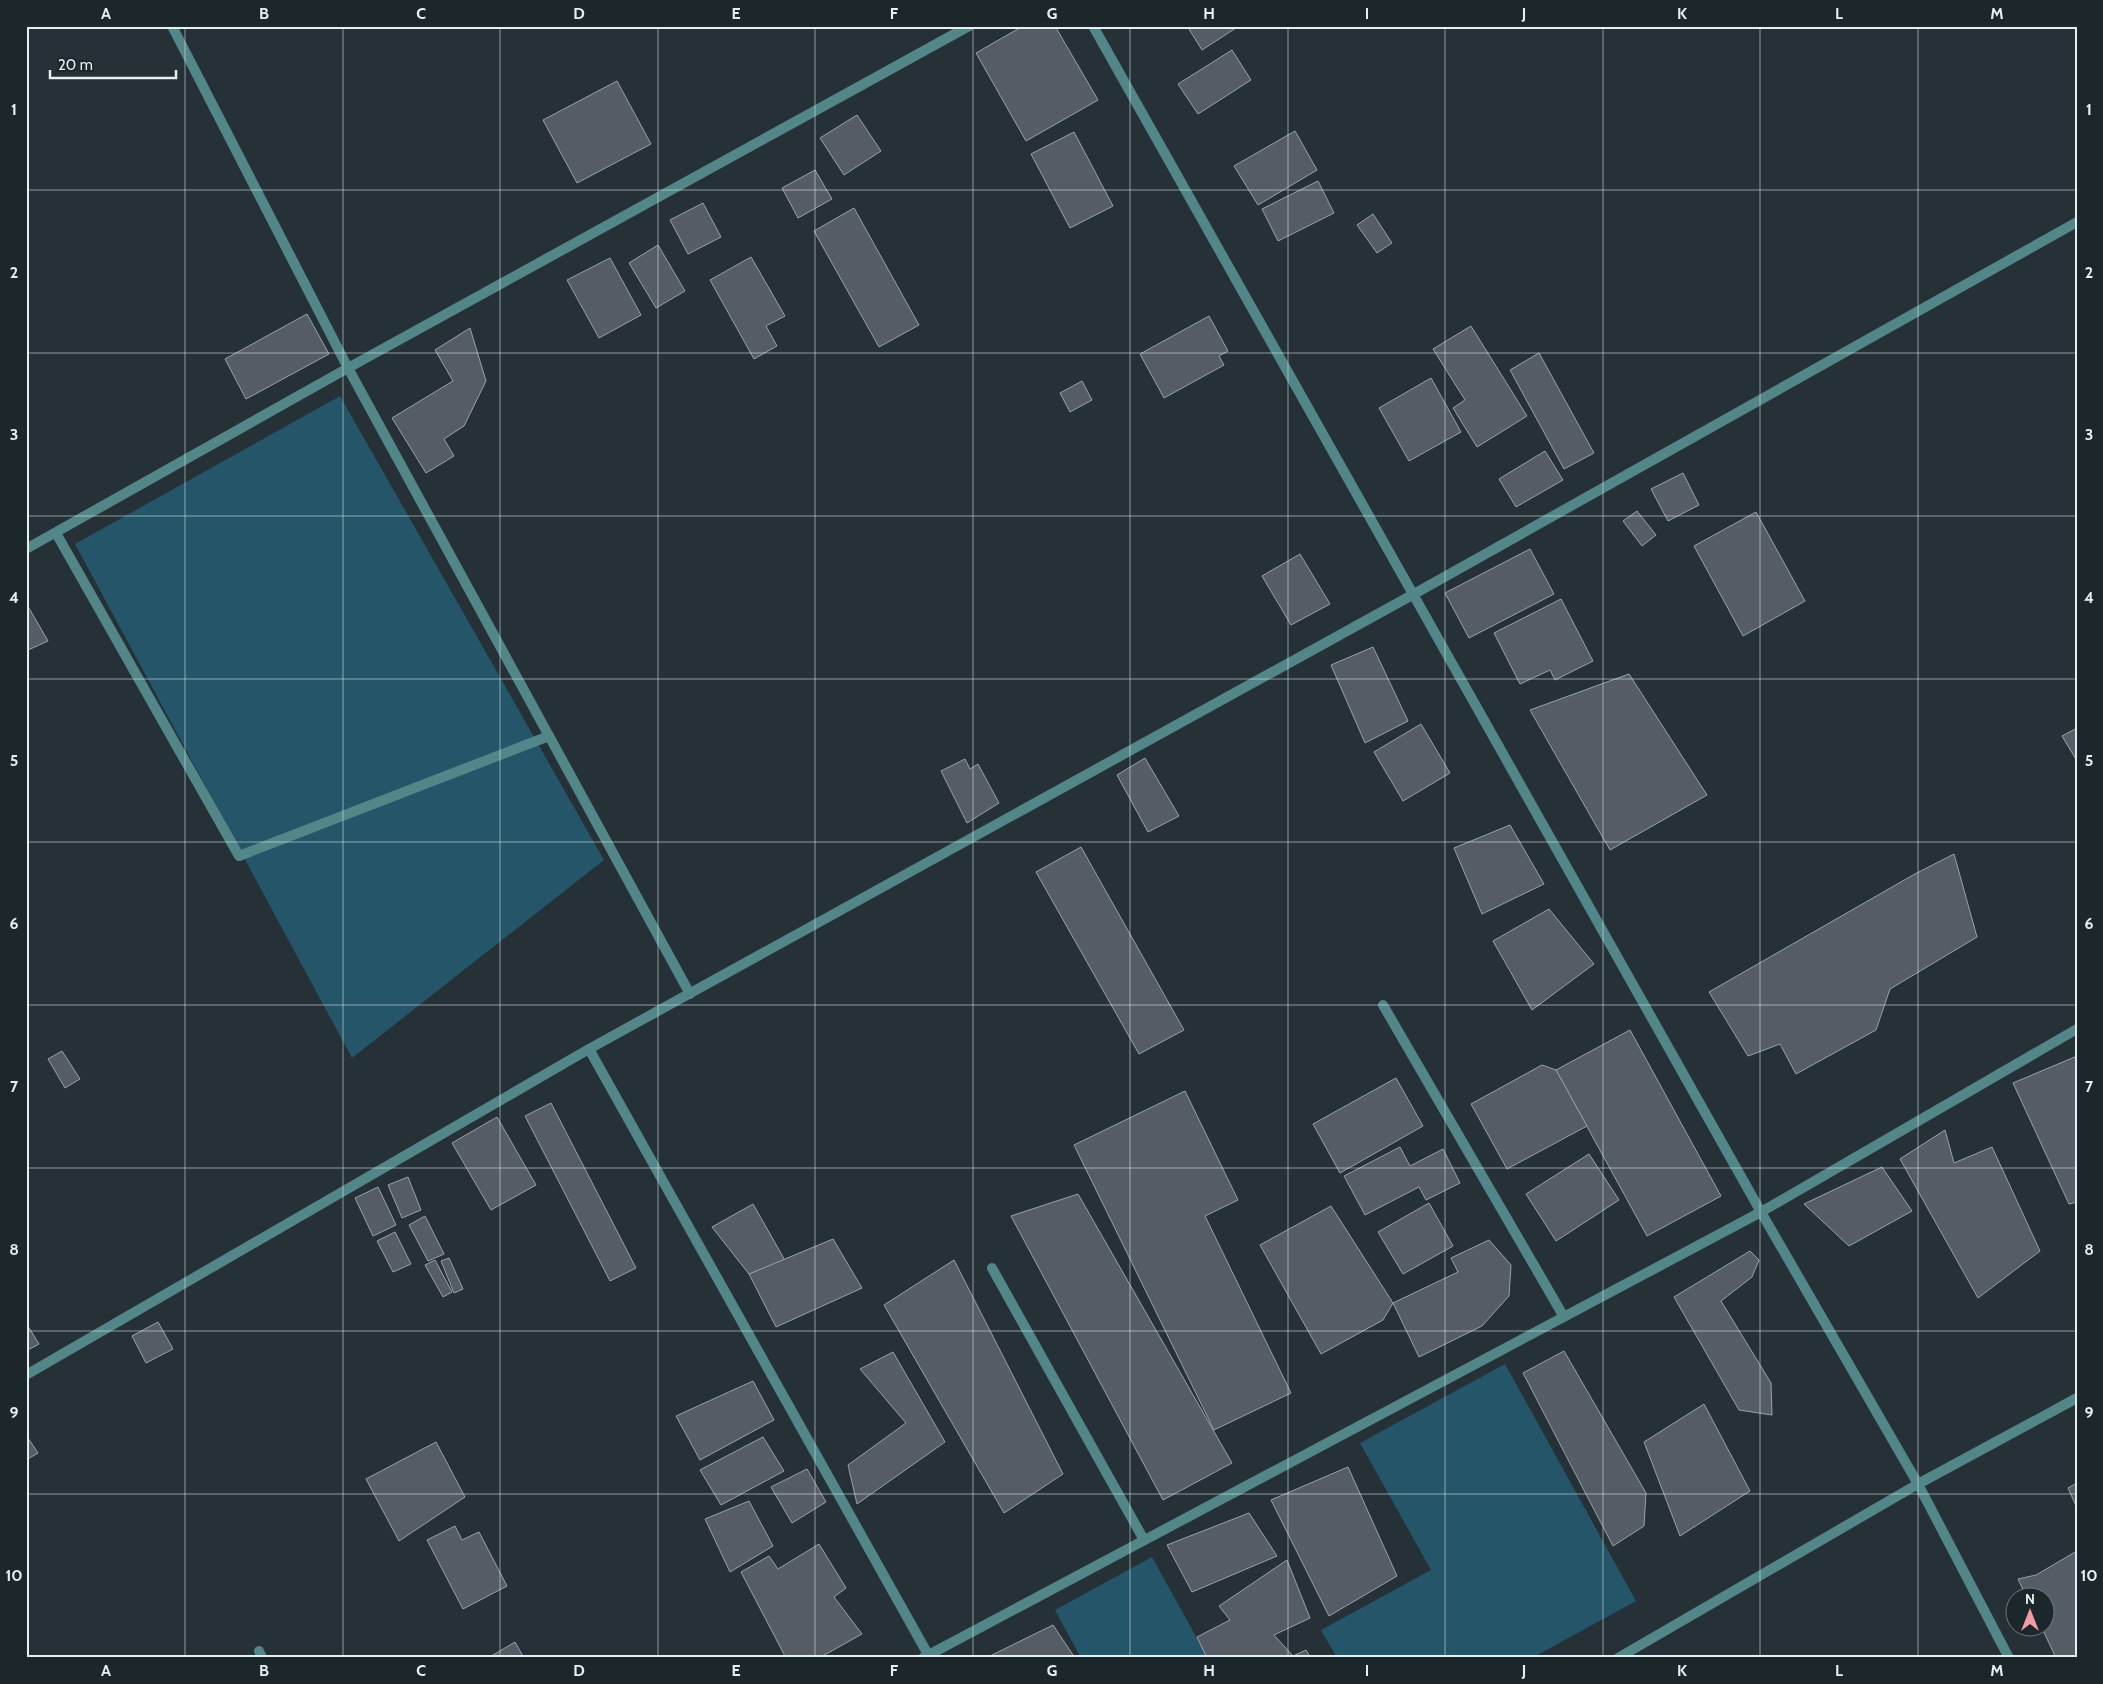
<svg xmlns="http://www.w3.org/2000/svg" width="2103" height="1684" font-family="Cabin,sans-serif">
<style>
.green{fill:#245569}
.building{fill:#555c65;stroke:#99a1ac}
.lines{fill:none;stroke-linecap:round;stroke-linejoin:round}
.service{stroke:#528688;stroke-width:10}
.minor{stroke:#528688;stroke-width:10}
.tertiary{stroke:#528688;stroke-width:10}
.grid{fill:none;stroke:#e8eff3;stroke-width:1;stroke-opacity:0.55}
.neatline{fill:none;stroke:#e8eff3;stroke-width:2}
.grid-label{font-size:16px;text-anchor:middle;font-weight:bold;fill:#e8eff3}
</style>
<rect width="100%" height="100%" fill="#253136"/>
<g class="green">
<polygon points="340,396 604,860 352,1058 75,544"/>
<polygon points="1505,1364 1636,1601 1532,1658 1337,1658 1321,1630 1431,1570 1360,1443"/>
<polygon points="1152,1557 1208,1658 1081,1658 1055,1610"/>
</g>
<g class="building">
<polygon points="1023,26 1055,26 1098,100 1026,141 976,53"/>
<polygon points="1187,26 1239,26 1202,50"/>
<polygon points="1232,50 1251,80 1198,114 1178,84"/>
<polygon points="617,81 651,144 577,183 543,120"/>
<polygon points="857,115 881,151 844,175 820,138"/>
<polygon points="1295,131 1317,170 1258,205 1234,166"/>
<polygon points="1074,132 1113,206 1070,228 1031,154"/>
<polygon points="815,170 832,199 798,218 782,188"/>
<polygon points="1318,181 1334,213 1278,241 1262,209"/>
<polygon points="703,203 721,237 688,254 670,220"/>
<polygon points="854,208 919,325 879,347 814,231"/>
<polygon points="1373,214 1392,243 1377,253 1357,225"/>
<polygon points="658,245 685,291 656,308 629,263"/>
<polygon points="751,257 785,316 766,326 777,346 754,359 710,280"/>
<polygon points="610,258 641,315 599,338 567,280"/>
<polygon points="307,314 329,354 246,399 225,359"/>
<polygon points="1209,316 1228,351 1219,356 1224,365 1164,398 1140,354"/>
<polygon points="1471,326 1527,416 1477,447 1453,408 1465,400 1433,349"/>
<polygon points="470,328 486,381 464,426 444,439 454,456 426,473 392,418 453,381 435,350"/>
<polygon points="1539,353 1594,453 1564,469 1510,370"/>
<polygon points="1431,378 1461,432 1409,461 1379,408"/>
<polygon points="1082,381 1092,400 1070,412 1060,393"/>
<polygon points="1545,451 1563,480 1516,507 1499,479"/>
<polygon points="1683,473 1699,505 1668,521 1651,489"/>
<polygon points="1637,511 1656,535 1642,546 1623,521"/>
<polygon points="1756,512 1805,601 1743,636 1694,546"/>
<polygon points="1530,549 1554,594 1469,638 1445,593"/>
<polygon points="1300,554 1330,604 1291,625 1262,576"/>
<polygon points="1561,599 1593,661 1555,680 1550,670 1520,684 1494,633"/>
<polygon points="26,603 48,641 26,651"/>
<polygon points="1373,647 1408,721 1365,743 1331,665"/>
<polygon points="1629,674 1707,795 1610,850 1530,710"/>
<polygon points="1421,724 1450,773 1403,801 1374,752"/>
<polygon points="2077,728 2077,761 2062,736"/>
<polygon points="1145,758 1179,816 1148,832 1117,775"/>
<polygon points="965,759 970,769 978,764 999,803 967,823 941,771"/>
<polygon points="1510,825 1544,884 1482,914 1454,848"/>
<polygon points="1081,847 1184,1030 1139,1054 1036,872"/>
<polygon points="1954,854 1977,937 1890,989 1876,1030 1796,1074 1780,1044 1748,1056 1709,992 1913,875"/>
<polygon points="1549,909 1594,964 1532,1010 1493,941"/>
<polygon points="1630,1030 1721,1196 1647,1236 1556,1070"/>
<polygon points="62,1051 80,1079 65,1088 48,1059"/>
<polygon points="2077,1056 2077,1202 2069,1204 2013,1083"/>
<polygon points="1542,1065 1556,1070 1587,1126 1507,1169 1471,1104"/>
<polygon points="1396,1078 1423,1126 1340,1173 1313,1124"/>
<polygon points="1185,1091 1238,1200 1205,1216 1291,1393 1214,1430 1074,1145"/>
<polygon points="551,1103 636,1268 610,1281 525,1116"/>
<polygon points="497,1117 536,1185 491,1210 452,1143"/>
<polygon points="1945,1130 1954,1163 1992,1147 2040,1251 1978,1298 1900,1159"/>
<polygon points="1400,1147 1410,1166 1443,1149 1460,1183 1426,1200 1419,1187 1365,1215 1344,1176"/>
<polygon points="1589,1154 1619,1200 1556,1241 1526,1194"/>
<polygon points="1882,1167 1912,1211 1849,1246 1804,1204"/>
<polygon points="408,1177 421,1210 402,1218 388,1185"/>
<polygon points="378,1187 396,1225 373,1236 355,1198"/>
<polygon points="1078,1194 1232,1463 1163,1500 1011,1216"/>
<polygon points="1429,1203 1453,1246 1403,1274 1378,1232"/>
<polygon points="753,1204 787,1264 749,1274 712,1227"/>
<polygon points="1331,1206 1393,1303 1383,1320 1321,1354 1260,1245"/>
<polygon points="425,1216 444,1254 428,1261 409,1225"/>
<polygon points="395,1232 411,1264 393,1272 377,1241"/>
<polygon points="833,1239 862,1288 776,1327 749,1274"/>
<polygon points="1489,1240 1511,1265 1509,1296 1482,1326 1419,1357 1393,1303 1458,1272 1451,1258"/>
<polygon points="1750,1251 1759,1260 1752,1277 1721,1301 1771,1383 1772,1415 1739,1410 1674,1297"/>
<polygon points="449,1258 463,1289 454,1293 441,1261"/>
<polygon points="435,1260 452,1292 443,1297 425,1265"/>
<polygon points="954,1260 1063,1474 1004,1513 884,1305"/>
<polygon points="158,1322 173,1349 146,1363 132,1336"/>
<polygon points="26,1323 39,1344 26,1351"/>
<polygon points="1564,1351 1646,1493 1644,1526 1613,1546 1523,1373"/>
<polygon points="893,1352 945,1442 857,1504 848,1465 906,1423 860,1369"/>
<polygon points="753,1381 774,1420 700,1460 676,1416"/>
<polygon points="1704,1404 1750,1491 1680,1536 1644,1442"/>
<polygon points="26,1435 38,1453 26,1460"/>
<polygon points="763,1437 784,1471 721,1505 700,1470"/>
<polygon points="436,1442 465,1497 399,1541 366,1479"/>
<polygon points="1348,1467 1397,1576 1329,1616 1271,1500"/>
<polygon points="807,1469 826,1502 792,1523 771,1487"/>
<polygon points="2077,1483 2077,1508 2068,1488"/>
<polygon points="749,1501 773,1546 730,1572 705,1519"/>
<polygon points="1249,1513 1277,1556 1192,1592 1167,1545"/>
<polygon points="455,1526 462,1540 479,1532 507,1586 463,1609 427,1540"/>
<polygon points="819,1544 846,1588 834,1597 862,1634 819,1658 786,1658 741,1572 769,1556 778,1569"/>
<polygon points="2077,1551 2077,1658 2056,1658 2041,1626 2046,1626 2046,1596 2026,1596 2018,1579 2036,1575"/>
<polygon points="1287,1560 1310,1618 1274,1635 1293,1656 1287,1658 1207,1658 1197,1637 1230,1620 1219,1606"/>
<polygon points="1053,1625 1075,1658 986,1658"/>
<polygon points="515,1642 524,1658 488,1658"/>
<polygon points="1306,1650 1311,1658 1289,1658 1293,1656"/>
</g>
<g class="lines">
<polyline class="service" points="56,533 239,856 549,736"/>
<g class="minor">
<polyline points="172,26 348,368 690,994"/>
<polyline points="26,549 348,368 969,26"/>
<polyline points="1383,1005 1564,1317"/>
<polyline points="589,1049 930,1658"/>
<polyline points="992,1268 1144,1540"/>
<polyline points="26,1375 589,1049 1414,594 2077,222"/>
<polyline points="259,1651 262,1658"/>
<polyline points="923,1658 1761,1212 2077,1029"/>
</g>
<g class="tertiary">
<polyline points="1093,26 1761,1212 1918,1484 2009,1658"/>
<polyline points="1618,1658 1918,1484 2077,1398"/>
</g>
</g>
<path class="grid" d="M 185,26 L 185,1658M 343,26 L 343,1658M 500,26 L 500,1658M 658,26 L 658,1658M 815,26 L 815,1658M 973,26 L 973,1658M 1130,26 L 1130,1658M 1288,26 L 1288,1658M 1445,26 L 1445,1658M 1603,26 L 1603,1658M 1760,26 L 1760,1658M 1918,26 L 1918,1658M 26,190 L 2077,190M 26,353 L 2077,353M 26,516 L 2077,516M 26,679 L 2077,679M 26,842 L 2077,842M 26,1005 L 2077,1005M 26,1168 L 2077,1168M 26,1331 L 2077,1331M 26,1494 L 2077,1494"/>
<rect width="2103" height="1684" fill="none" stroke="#1c272c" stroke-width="55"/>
<g transform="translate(2030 1612)"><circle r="24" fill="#1c272c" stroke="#6e777c"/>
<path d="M0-4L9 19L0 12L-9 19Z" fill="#f49aa6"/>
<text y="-8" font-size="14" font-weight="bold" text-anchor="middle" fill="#e8eff3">N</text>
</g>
<path d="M50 70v8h126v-8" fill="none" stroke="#e8eff3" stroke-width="2.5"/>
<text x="58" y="70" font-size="15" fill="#e8eff3" stroke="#1c272c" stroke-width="4" paint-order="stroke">20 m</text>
<rect x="28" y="28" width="2048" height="1628" class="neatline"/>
<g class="grid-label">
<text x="106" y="19">A</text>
<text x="264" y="19">B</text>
<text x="421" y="19">C</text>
<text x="579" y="19">D</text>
<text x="736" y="19">E</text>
<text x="894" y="19">F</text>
<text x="1052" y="19">G</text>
<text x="1209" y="19">H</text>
<text x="1367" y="19">I</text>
<text x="1524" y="19">J</text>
<text x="1682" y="19">K</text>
<text x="1839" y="19">L</text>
<text x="1997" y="19">M</text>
<text x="14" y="115">1</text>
<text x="2089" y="115">1</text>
<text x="14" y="278">2</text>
<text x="2089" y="278">2</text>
<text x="14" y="440">3</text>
<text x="2089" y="440">3</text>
<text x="14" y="603">4</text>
<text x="2089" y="603">4</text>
<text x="14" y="766">5</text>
<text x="2089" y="766">5</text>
<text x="14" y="929">6</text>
<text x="2089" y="929">6</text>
<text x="14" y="1092">7</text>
<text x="2089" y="1092">7</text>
<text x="14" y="1255">8</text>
<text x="2089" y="1255">8</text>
<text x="14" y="1418">9</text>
<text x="2089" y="1418">9</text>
<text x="14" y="1581">10</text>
<text x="2089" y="1581">10</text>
<text x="106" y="1676">A</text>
<text x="264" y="1676">B</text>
<text x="421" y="1676">C</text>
<text x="579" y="1676">D</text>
<text x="736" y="1676">E</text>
<text x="894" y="1676">F</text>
<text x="1052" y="1676">G</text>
<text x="1209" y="1676">H</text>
<text x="1367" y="1676">I</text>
<text x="1524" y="1676">J</text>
<text x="1682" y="1676">K</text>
<text x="1839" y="1676">L</text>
<text x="1997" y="1676">M</text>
</g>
</svg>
